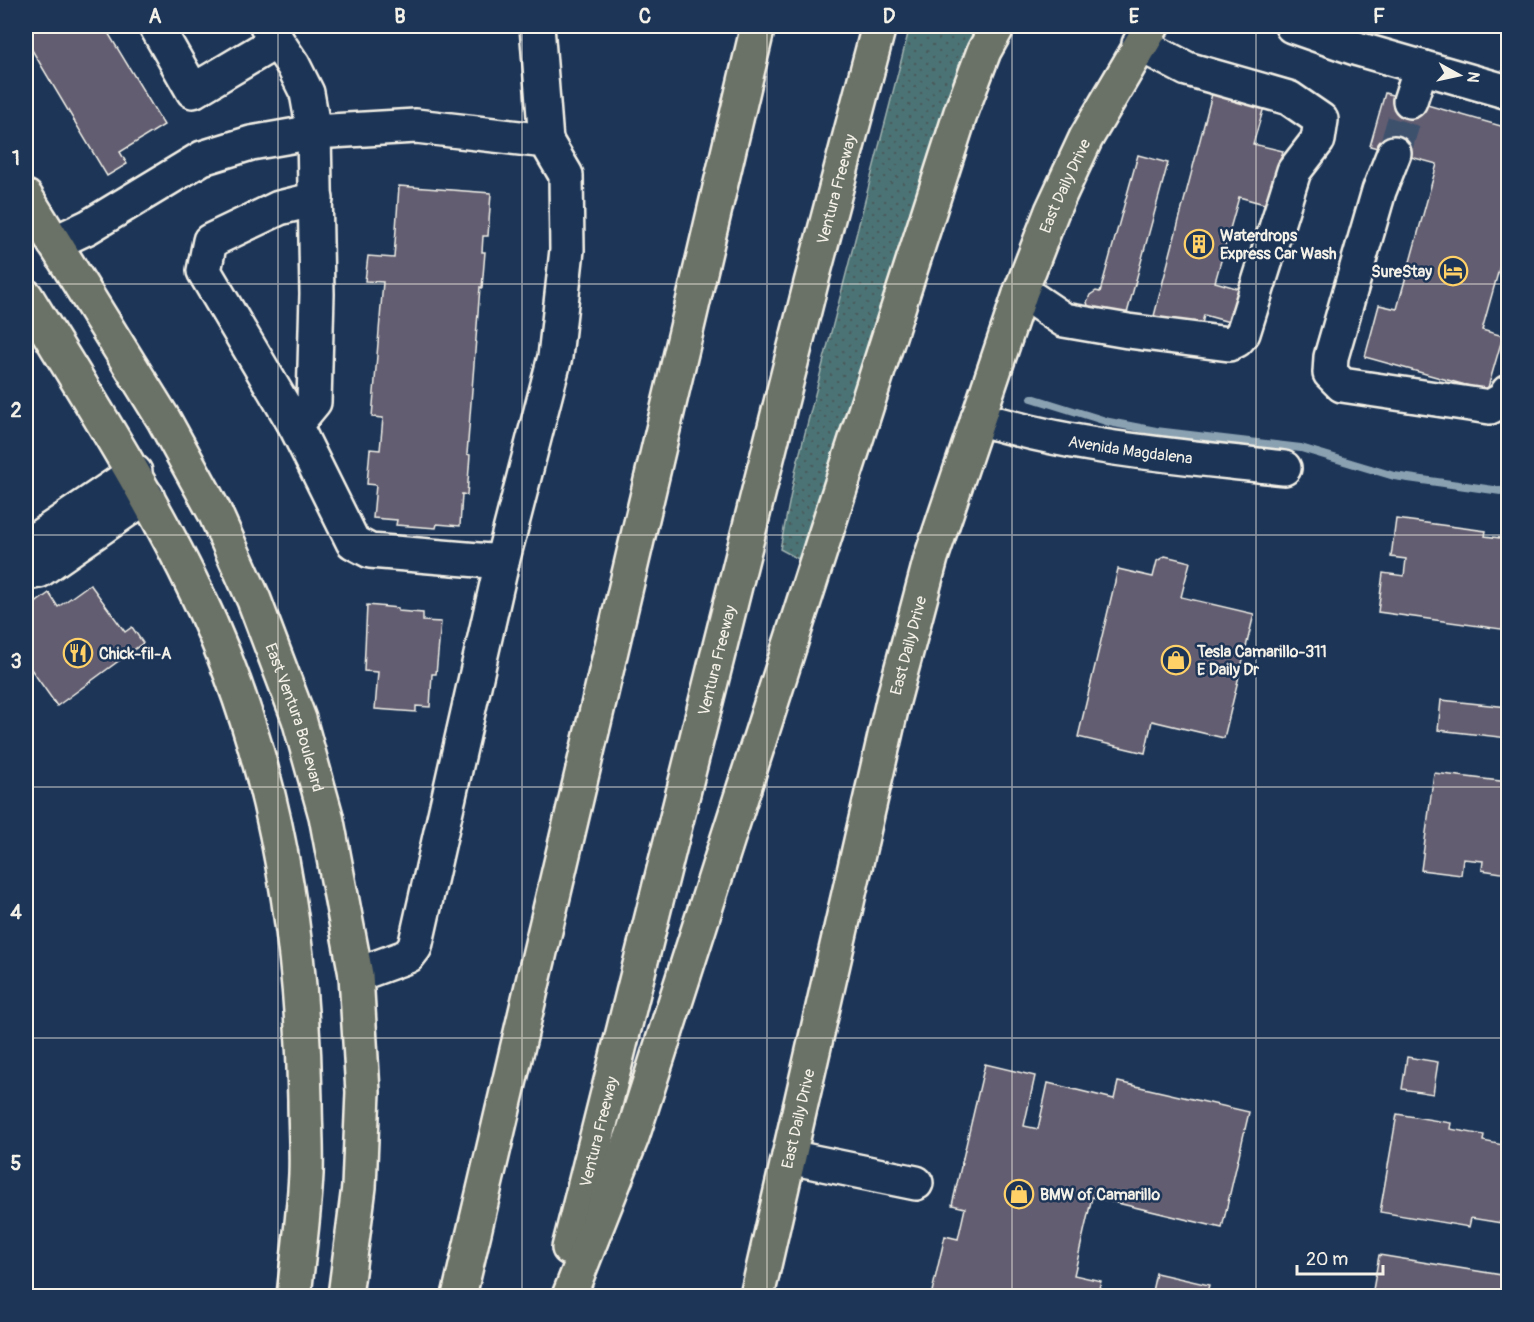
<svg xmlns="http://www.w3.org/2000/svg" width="1534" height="1322" font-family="Pangolin,sans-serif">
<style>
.grass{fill:url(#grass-dots);stroke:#a0b2af;stroke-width:1.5}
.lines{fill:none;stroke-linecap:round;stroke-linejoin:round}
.stream{stroke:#8aa1b1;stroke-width:8}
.building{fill:#625d71;stroke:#f4f1e8;stroke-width:1.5}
.minor-tunnel{stroke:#3d516d;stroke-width:33;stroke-dasharray:33 16;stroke-linecap:butt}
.minor-casing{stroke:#f4f1e8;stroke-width:38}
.major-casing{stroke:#f4f1e8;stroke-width:38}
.highway-casing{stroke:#f4f1e8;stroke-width:38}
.minor{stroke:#1d3557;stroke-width:33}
.major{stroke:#6a7166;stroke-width:33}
.highway{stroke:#6a7166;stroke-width:33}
.grid{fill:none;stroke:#f4f1e8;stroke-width:1.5;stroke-opacity:0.55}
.labels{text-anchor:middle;stroke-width:5;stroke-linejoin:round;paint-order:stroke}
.street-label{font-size:16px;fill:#f4f1e8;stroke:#1d3557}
.poi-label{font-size:16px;font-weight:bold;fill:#f4f1e8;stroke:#1d3557;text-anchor:start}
.neatline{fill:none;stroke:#f4f1e8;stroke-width:2}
.grid-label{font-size:20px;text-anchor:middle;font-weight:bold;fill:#f4f1e8}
</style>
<defs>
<pattern id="grass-dots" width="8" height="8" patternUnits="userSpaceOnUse" patternTransform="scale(1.5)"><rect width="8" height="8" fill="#4c7376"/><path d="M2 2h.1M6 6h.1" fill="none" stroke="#4a5b5c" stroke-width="1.8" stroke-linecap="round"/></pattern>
</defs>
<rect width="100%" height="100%" fill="#1d3557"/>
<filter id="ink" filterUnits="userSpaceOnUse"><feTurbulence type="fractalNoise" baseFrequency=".0167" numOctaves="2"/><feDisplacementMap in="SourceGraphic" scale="12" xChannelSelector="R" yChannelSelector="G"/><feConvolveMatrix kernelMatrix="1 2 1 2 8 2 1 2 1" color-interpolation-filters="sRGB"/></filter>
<g filter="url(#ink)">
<polygon class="grass" points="910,26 980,26 802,561 780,549 796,468"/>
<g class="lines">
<polyline class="stream" points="1032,398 1109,422 1156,431 1301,448 1394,476 1508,492"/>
</g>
<g class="building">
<polygon points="28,26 104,26 164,125 120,152 127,164 107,176 26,40 26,27"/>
<polygon points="1436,26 1464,26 1462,33"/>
<polygon points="1478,26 1508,26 1508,34"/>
<polygon points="1385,93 1508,128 1508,237 1482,330 1503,336 1487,391 1365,357 1379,305 1397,309 1437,164 1370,146"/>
<polygon points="1212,94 1264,107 1253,144 1283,151 1268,205 1239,197 1215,282 1243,290 1233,323 1204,315 1201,328 1154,316"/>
<polygon points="1138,155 1168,163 1126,317 1089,309 1087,302 1090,295 1096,291 1100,292"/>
<polygon points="399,186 491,193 488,236 483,236 482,252 485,252 482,288 480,287 467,454 470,455 467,495 462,494 460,526 437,524 436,528 396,525 397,520 373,518 376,485 367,484 370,449 380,450 383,418 372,417 383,282 365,281 368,256 394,258"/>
<polygon points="1396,519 1486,531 1485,536 1508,539 1508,630 1378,612 1383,573 1404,576 1406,559 1391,557"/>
<polygon points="1165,556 1190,562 1181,597 1254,614 1224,738 1152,721 1145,753 1078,737 1118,569 1153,577 1157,561"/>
<polygon points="90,584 125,632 132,627 143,643 57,706 26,662 26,610 49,593 58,607"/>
<polygon points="367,605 398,608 398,611 423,613 423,621 441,622 436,674 432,674 430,707 416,706 416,712 375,709 378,672 364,671"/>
<polygon points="1441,700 1508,707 1508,738 1438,730"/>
<polygon points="1434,773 1508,782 1508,874 1482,870 1483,861 1463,859 1461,875 1421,870"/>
<polygon points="1407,1057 1438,1062 1433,1094 1402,1089"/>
<polygon points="985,1064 1035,1076 1024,1126 1038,1129 1048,1083 1114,1099 1118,1082 1249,1112 1222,1228 1092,1197 1074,1275 1101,1281 1097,1296 931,1296 945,1236 958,1239 965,1208 952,1205"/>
<polygon points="1397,1114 1451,1123 1450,1129 1484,1135 1483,1141 1508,1146 1508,1224 1471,1218 1469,1227 1380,1212"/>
<polygon points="1379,1255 1502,1275 1502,1272 1508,1273 1508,1296 1372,1296"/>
<polygon points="1156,1273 1209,1285 1206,1296 1151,1296"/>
</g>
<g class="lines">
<polyline class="minor-tunnel" points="1394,153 1410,101"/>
<g class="minor-casing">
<g id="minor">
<polyline points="156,26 193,91 277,41"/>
<polyline points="267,26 293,65 307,93 314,132 317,294 314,402 295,425 353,542 370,551 502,562"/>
<polyline points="537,26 546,141"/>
<polyline points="1292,26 1358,49 1508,92"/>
<polyline points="1410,101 1421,67"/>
<polyline points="1394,153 1379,191 1331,357 1330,373 1342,385 1490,407 1504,399 1508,392"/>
<polyline points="54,243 88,227 202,158 251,143 314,132 416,126 546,141 566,175 567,250 555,357 502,562 415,947 408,956 356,975"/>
<polyline points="1021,291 1064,320 1128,331 1229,344 1237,340 1243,333 1294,171 1318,140 1321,120 1289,98 1187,69 1139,44"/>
<path id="s1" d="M 978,418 C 1077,449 1182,456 1284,468"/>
<polyline points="295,425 204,271 210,241 279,208 316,199"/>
<polyline points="26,546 135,472"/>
<polyline points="26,573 39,571 147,496"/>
<polyline points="789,1157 916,1183"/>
</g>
</g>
<g class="major-casing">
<g id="major">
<path id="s2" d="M 26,197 L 164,420 L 215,513 L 254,600 L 299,719 L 326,816 L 356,975 L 363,1092 L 359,1187 L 345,1296"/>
<path d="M 26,296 C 85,393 147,489 196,592 C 272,749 302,927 305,1100 C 305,1124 307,1150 306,1174 C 304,1215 298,1256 294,1296"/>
<path id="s3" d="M 757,1296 L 893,701 L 931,558 L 1021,291 L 1052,211 L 1086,138 L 1152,26"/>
</g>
</g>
<g class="highway-casing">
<g id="highway">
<path id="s4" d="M 569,1248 L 811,283 L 879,26"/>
<polyline points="459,1296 758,26"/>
<polyline points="569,1296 632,1137 961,112 984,51 998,26"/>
</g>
</g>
<use href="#minor" class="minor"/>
<use href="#major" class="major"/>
<use href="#highway" class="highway"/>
</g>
</g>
<path class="grid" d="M 278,26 L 278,1296M 522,26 L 522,1296M 767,26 L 767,1296M 1012,26 L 1012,1296M 1256,26 L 1256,1296M 26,284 L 1508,284M 26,535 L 1508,535M 26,787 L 1508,787M 26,1038 L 1508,1038"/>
<defs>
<g id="building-ring" transform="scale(1.5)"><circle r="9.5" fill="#1d3557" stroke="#ffd166" stroke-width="1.5"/><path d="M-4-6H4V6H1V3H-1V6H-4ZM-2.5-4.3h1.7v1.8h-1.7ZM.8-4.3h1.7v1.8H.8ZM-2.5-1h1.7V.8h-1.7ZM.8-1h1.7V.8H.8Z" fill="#ffd166"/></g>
<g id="hotel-ring" transform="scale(1.5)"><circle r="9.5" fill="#1d3557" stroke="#ffd166" stroke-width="1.5"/><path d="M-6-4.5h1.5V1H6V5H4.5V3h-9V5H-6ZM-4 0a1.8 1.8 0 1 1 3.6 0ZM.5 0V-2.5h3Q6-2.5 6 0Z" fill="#ffd166"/></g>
<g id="restaurant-ring" transform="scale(1.5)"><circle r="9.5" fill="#1d3557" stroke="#ffd166" stroke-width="1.5"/><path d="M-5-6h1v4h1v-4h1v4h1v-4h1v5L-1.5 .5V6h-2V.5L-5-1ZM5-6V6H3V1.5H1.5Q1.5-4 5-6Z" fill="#ffd166"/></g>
<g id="shop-ring" transform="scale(1.5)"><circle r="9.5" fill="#1d3557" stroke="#ffd166" stroke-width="1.5"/><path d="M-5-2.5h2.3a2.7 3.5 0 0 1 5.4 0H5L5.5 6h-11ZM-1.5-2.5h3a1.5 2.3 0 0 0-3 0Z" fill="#ffd166"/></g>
</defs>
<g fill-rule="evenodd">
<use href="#building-ring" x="1199" y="244"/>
<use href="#hotel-ring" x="1453" y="271"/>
<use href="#restaurant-ring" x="78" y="653"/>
<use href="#shop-ring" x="1176" y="660"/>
<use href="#shop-ring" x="1019" y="1194"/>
</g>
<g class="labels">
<g class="street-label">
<text dy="6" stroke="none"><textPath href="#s3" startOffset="1154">East Daily Drive</textPath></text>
<text dy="6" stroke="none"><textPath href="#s4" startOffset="1092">Ventura Freeway</textPath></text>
<text dy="6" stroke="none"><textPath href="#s1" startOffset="156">Avenida Magdalena</textPath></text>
<text dy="6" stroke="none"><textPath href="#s3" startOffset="668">East Daily Drive</textPath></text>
<text dy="6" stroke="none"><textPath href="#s4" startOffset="606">Ventura Freeway</textPath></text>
<text dy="6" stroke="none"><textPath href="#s2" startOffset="588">East Ventura Boulevard</textPath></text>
<text dy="6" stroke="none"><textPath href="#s3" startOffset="182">East Daily Drive</textPath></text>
<text dy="6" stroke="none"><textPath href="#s4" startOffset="120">Ventura Freeway</textPath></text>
</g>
<g class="poi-label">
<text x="1220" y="241">Waterdrops<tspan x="1220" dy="18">Express Car Wash</tspan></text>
<text x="1432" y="277" text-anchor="end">SureStay</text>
<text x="1197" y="657">Tesla Camarillo-311<tspan x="1197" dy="18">E Daily Dr</tspan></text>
<text x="99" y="659">Chick-fil-A</text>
<text x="1040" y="1200">BMW of Camarillo</text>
</g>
</g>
<rect width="1534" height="1322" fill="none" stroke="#1d3557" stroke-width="66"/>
<g transform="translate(1459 75) rotate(98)" stroke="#1d3557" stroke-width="4.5" paint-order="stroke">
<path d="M0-4.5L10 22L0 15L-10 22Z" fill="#f4f1e8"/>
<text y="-9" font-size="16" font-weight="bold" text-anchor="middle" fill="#f4f1e8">N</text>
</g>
<path d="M1297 1265v9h86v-9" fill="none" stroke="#f4f1e8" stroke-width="3"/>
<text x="1306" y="1265" font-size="18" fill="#f4f1e8" stroke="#1d3557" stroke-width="4.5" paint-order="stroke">20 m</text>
<rect x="33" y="33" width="1468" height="1256" class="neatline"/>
<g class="grid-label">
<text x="155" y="23">A</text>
<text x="400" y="23">B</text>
<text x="645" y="23">C</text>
<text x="889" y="23">D</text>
<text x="1134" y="23">E</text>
<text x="1379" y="23">F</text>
<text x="16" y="165">1</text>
<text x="16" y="417">2</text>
<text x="16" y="668">3</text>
<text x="16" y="919">4</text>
<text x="16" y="1170">5</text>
</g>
</svg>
